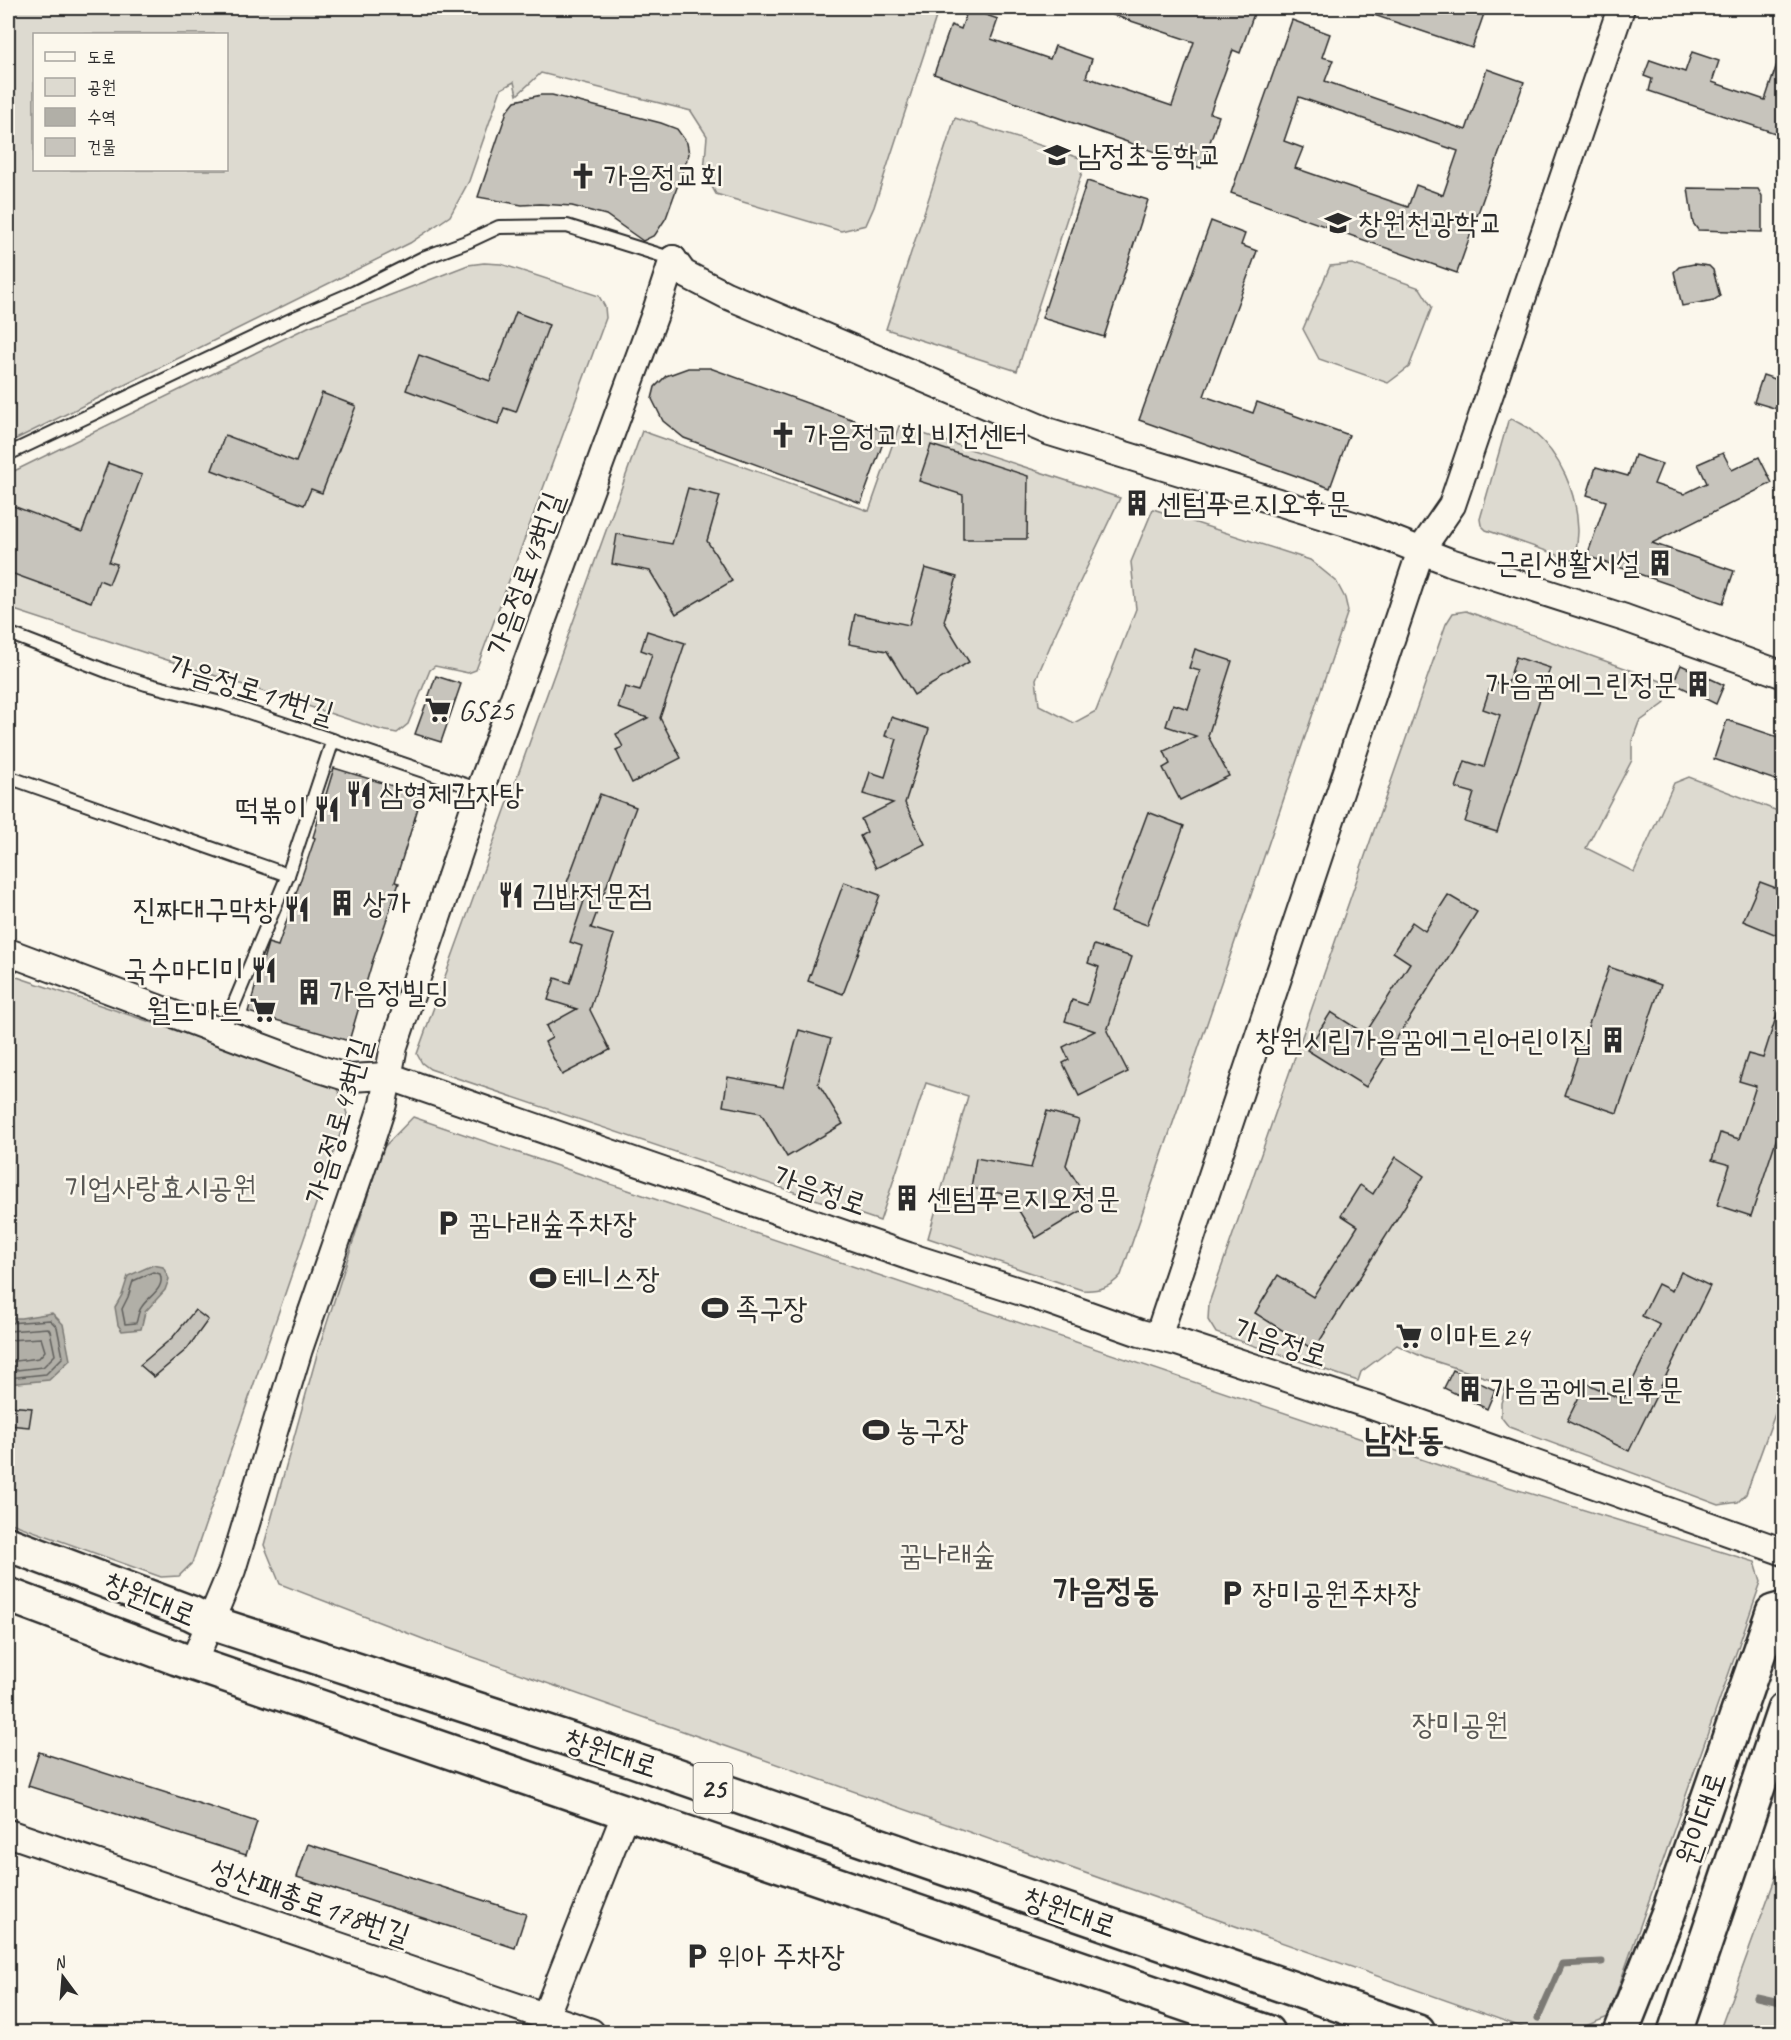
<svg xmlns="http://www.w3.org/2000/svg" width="1791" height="2040" font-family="Caveat,'Poor Story',sans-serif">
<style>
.green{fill:#dddad0;stroke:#84827e;stroke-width:1.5;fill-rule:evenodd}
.water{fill:#b1afa7;stroke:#7b7a75;stroke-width:1.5}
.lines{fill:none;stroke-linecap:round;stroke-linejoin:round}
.shore{stroke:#61605d;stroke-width:1.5}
.stream{stroke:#7b7a75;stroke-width:7}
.building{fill:#c7c4bc;stroke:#2b2b2b;stroke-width:1.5;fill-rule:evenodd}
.service-casing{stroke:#2b2b2b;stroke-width:16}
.minor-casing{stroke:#2b2b2b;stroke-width:30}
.primary-casing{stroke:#2b2b2b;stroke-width:38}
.service{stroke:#fbf7ec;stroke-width:12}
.minor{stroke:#fbf7ec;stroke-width:26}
.primary{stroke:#fbf7ec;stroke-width:33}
.labels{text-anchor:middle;stroke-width:5;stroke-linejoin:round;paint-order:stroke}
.shield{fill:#fbf7ec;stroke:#696865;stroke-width:1.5}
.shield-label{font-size:28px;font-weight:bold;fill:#2b2b2b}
.poi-label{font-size:30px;fill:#2b2b2b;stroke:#fbf7ec;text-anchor:start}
.street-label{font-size:30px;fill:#2b2b2b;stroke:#fbf7ec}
.park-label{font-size:30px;fill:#585754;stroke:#fbf7ec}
.quarter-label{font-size:33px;font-weight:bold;fill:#2b2b2b;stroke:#fbf7ec}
</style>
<rect width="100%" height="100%" fill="#fbf7ec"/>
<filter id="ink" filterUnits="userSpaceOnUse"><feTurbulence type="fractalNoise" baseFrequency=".0167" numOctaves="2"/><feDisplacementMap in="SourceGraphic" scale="12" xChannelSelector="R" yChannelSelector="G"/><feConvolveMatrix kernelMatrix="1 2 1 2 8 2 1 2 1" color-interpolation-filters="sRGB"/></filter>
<g filter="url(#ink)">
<g class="green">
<path d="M 8,8 L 939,8 L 874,207 L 866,225 L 841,231 L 716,194 L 704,172 L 707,136 L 691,111 L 541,73 L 517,95 L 514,82 L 501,89 L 469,181 L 450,216 L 410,243 L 8,443 ZM 34,34 L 226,34 L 226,170 L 34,170 Z"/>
<polygon points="955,118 1086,160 1017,371 886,329"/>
<polygon points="484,263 501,264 599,296 605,307 606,318 476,670 468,673 435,666 430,670 408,724 397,733 381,730 8,608 8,474 308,327 468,265"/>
<polygon points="1352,264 1420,288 1432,307 1409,367 1388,383 1319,359 1303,329 1330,266"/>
<path d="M 1512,419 C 1518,423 1526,426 1532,431 C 1561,455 1577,493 1578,530 C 1578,539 1576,548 1575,558 L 1572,560 L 1486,530 L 1481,525 L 1480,519 L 1508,421 Z"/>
<path d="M 899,426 L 1120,498 L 1057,630 L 1036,679 L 1039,705 L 1074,723 L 1096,711 L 1136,609 L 1131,562 L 1153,509 L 1310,560 L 1336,581 L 1345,598 L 1348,611 L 1121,1275 C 1110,1288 1099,1291 1082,1290 L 928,1238 L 968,1096 L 926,1083 L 880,1221 L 430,1069 L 422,1063 L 417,1054 L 642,431 L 869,511 Z"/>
<polygon points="1466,611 1672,685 1664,704 1639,722 1632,741 1632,760 1586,848 1634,872 1674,783 1689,777 1783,813 1784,1389 1746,1494 1738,1502 1719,1505 1509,1427 1501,1417 1501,1403 1506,1386 1503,1383 1425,1358 1397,1345 1361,1372 1358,1381 1216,1333 1208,1320 1209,1303 1446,624 1453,613"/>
<polygon points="8,974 334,1084 343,1100 347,1114 192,1563 179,1576 161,1577 8,1522"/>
<polygon points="413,1117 1456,1471 1755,1562 1761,1582 1608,2017 1571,2032 1536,2032 436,1644 280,1584 264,1545 318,1351 383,1148"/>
<polygon points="1783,1857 1783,2032 1719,2032"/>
</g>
<g class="water">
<polygon points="153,1265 163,1267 169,1279 165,1290 145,1312 141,1329 122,1331 118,1325 115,1307 122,1295 128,1276"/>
<polygon points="52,1313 63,1324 70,1360 49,1380 8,1384 8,1318 21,1318"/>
</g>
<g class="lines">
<g class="shore">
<path d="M 153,1272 L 160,1274 C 166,1289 147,1297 141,1308 C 138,1312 138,1318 136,1323 L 125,1324 L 122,1309 L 128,1297 L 133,1281 Z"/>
<polyline points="8,1323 50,1320 57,1327 63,1357 46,1374 8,1378"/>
<polyline points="8,1331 48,1328 50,1331 55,1355 43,1367 8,1371"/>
<polyline points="8,1340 41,1338 45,1351 39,1358 8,1362"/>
</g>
<g class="stream">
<polyline points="1757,1997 1784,2003"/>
<polyline points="1538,2018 1562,1964 1602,1962"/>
</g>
</g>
<g class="building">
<polygon points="1102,8 1256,8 1240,53 1233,50 1210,113 1219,116 1201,168 934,74 951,25 961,29 968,9 998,19 991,39 1050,59 1055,46 1092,59 1086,77 1172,106 1194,42 1101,11"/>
<polygon points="1362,8 1486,8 1472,48 1362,11"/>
<path d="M 1292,20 L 1330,34 L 1322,57 L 1333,60 L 1325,81 L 1466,130 L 1487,69 L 1524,82 L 1457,273 L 1231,193 ZM 1299,97 L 1458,151 L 1443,195 L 1416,185 L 1408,207 L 1295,168 L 1303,148 L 1284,141 Z"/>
<polygon points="1692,52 1719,61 1712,82 1765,100 1780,55 1784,55 1784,136 1649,91 1652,79 1644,76 1650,60 1685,72"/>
<polygon points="541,95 552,95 661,123 677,129 687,143 689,154 666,218 655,235 643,241 606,215 572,206 540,204 522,205 478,197 507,111 515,101"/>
<polygon points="1087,181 1148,200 1104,337 1042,318"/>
<polygon points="1688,188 1758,189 1762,196 1762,232 1698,230 1693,223"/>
<polygon points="1211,221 1245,234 1241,245 1257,251 1204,396 1253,413 1257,402 1349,435 1330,488 1139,420"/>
<polygon points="1694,264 1709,266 1713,270 1720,296 1714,300 1682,306 1674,272 1679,267"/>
<polygon points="516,312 549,325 516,412 504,408 498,424 406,390 419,355 490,381"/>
<polygon points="688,368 710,368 887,432 861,503 684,438 663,421 652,399 655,387 666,376"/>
<polygon points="1763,375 1784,382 1784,411 1754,402"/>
<polygon points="322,393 356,406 322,493 311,489 304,505 212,470 225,435 296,462"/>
<polygon points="931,445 1028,476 1027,539 963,539 963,495 919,481"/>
<polygon points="1723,453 1732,470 1759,457 1772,483 1652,543 1734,571 1723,603 1587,556 1606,501 1587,495 1596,467 1628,476 1635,455 1662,464 1654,484 1684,494 1707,483 1698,464"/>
<polygon points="108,463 142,475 109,562 117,564 109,584 99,580 91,602 8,572 8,504 82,532"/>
<polygon points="688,488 720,496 707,541 732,581 676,614 650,571 612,564 617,534 672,544"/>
<polygon points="925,568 957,577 944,621 969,662 914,695 887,651 849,644 855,614 909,625"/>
<polygon points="647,631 685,643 660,718 681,758 632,783 616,750 623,747 616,734 648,718 618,708 625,687 640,691 652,654 641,650"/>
<polygon points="1195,649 1232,661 1208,736 1229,776 1180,800 1163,768 1170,764 1164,751 1196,736 1166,726 1173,704 1188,709 1200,671 1189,668"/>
<polygon points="1516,657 1550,668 1497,832 1465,822 1474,793 1456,788 1465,761 1484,767 1500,715 1483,709 1492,682 1507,686"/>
<polygon points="1681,665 1724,685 1716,704 1673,683"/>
<polygon points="436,676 461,684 441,742 415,734"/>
<polygon points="891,717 929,729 905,803 925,844 876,868 860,836 867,832 861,819 893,803 863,794 870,772 885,777 897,739 885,736"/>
<polygon points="1727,720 1784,739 1784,783 1714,759"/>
<polygon points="334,768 422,795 395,882 399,883 372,963 349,1041 248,1012 268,943 278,946 315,838 313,837"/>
<polygon points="600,794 636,807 591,928 614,935 590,1010 610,1050 562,1075 545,1042 552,1038 546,1026 577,1009 548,1000 555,978 570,983 582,946 570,942 584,901 563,893"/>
<polygon points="1148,812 1184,826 1147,925 1111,912"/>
<polygon points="844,882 880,895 843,994 808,981"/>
<polygon points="1760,882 1784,891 1784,938 1743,921"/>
<polygon points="1448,895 1477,912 1366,1087 1307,1050 1331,1012 1365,1034 1410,963 1393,952 1412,922 1425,931"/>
<polygon points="1094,945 1132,957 1107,1031 1128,1072 1079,1096 1063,1063 1069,1060 1063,1047 1095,1031 1065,1021 1072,1000 1087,1005 1099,967 1088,963"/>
<polygon points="1609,967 1661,985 1617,1113 1564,1095"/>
<polygon points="1780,1005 1784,1006 1784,1116 1751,1216 1717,1205 1730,1165 1712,1160 1720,1133 1739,1139 1756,1086 1739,1081 1748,1054 1763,1058"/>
<polygon points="799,1030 831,1039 818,1083 843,1124 787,1157 761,1113 723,1106 728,1077 783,1087"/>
<polygon points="1047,1111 1079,1120 1066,1165 1091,1205 1036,1238 1009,1195 971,1188 976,1158 1031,1168"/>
<polygon points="1396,1157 1424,1176 1314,1350 1255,1313 1278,1275 1313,1297 1358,1226 1341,1215 1360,1185 1373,1194"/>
<polygon points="1681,1272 1710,1286 1629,1451 1567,1421 1586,1383 1623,1400 1660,1325 1642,1316 1658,1284 1672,1291"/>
<polygon points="195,1310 208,1320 187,1349 154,1377 140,1365 173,1337"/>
<polygon points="1453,1370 1495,1390 1487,1409 1444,1388"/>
<polygon points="8,1406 32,1408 29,1427 8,1425"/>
<polygon points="39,1752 257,1822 246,1855 28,1786"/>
<polygon points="308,1844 526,1914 515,1948 297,1877"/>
</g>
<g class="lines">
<g class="service-casing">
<g id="service">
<polyline points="8,454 297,317 355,292 423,258 469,241 499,227 567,226 673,259"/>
<polyline points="8,633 109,672 146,684 225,704 480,790"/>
<polyline points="8,777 288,875"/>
<polyline points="222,1033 288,875 333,740"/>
</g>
</g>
<g class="minor-casing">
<g id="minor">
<polyline points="673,259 683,273 726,295 1050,432 1366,529 1450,562 1625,618 1784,675"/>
<polyline points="8,952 320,1069 349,1078 388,1076 908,1256 1044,1299 1140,1333 1177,1342 1375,1407 1784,1552"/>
<polyline points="1158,1337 1421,550 1452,505 1621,8"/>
<polyline points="193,1663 232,1570 299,1349 370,1144 383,1104 394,1046 480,790 655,314 673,259"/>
<polyline points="8,1833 591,2032"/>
<polyline points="545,2017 626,1812"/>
</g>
</g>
<g class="primary-casing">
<g id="primary">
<polyline points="8,1544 191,1613 209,1622 633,1760 1418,2032"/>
<polyline points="8,1595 177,1658 1267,2032"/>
<polyline points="1621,2032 1668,1914 1773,1612 1784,1609"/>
<polyline points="1675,2032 1784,1710"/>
</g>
</g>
<use href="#service" class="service"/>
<use href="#minor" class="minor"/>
<use href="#primary" class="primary"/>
</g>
</g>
<defs>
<g id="school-bare" transform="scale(2.07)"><path d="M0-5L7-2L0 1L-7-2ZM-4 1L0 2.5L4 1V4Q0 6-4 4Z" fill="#2b2b2b" stroke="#fbf7ec" stroke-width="2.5" paint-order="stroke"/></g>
<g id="church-bare" transform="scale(2.07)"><path d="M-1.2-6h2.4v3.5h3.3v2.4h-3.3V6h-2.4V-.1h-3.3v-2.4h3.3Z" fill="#2b2b2b" stroke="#fbf7ec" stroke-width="2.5" paint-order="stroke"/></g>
<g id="building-bare" transform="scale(2.07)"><path d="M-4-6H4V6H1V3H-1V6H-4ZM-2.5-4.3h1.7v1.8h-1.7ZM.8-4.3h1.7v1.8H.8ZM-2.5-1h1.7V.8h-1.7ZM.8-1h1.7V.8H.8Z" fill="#2b2b2b" stroke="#fbf7ec" stroke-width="2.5" paint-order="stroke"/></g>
<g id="supermarket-bare" transform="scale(2.07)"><path d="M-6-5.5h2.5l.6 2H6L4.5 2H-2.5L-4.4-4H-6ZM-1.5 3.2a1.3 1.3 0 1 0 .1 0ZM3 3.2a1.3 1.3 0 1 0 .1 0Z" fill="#2b2b2b" stroke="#fbf7ec" stroke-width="2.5" paint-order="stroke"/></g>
<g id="restaurant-bare" transform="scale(2.07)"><path d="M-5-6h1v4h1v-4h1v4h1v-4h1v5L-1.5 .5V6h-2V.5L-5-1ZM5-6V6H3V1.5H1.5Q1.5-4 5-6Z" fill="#2b2b2b" stroke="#fbf7ec" stroke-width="2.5" paint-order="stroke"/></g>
<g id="parking-bare" transform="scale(2.07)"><path d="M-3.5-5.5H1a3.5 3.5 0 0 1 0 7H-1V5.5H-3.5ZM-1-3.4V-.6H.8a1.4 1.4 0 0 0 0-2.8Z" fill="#2b2b2b" stroke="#fbf7ec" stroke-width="2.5" paint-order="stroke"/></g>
<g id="stadium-bare" transform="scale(2.07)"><path d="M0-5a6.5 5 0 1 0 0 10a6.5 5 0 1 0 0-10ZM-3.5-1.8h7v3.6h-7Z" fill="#2b2b2b" stroke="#fbf7ec" stroke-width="2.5" paint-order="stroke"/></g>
</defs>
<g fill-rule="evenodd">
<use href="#school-bare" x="1057" y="155"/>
<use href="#church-bare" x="583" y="176"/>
<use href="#school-bare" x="1338" y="223"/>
<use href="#church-bare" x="783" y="435"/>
<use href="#building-bare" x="1137" y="503"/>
<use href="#building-bare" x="1660" y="563"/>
<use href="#building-bare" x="1698" y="684"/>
<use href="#supermarket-bare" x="438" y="710"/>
<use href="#restaurant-bare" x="359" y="794"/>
<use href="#restaurant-bare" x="327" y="809"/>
<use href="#restaurant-bare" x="511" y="895"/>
<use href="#building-bare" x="342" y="903"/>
<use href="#restaurant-bare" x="297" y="909"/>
<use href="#restaurant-bare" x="264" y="970"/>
<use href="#building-bare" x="309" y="992"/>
<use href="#supermarket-bare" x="263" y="1010"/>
<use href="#building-bare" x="1613" y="1040"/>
<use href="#building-bare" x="907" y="1198"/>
<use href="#parking-bare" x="448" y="1223"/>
<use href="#stadium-bare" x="543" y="1278"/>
<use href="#stadium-bare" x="715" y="1308"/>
<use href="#supermarket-bare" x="1409" y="1336"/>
<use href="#building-bare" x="1470" y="1389"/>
<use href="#stadium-bare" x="876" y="1430"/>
<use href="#parking-bare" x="1232" y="1593"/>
<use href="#parking-bare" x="697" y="1956"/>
</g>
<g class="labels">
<rect class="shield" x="693.5" y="1763" width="39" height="50" rx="4.5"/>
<g class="shield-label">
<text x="713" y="1798">25</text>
</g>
<g class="poi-label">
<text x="1077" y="165">남정초등학교</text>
<text x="603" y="186">가음정교회</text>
<text x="1358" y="233">창원천광학교</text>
<text x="803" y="445">가음정교회 비전센터</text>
<text x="1157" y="513">센텀푸르지오후문</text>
<text x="1640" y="573" text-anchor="end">근린생활시설</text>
<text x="1678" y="694" text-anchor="end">가음꿈에그린정문</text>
<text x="458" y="720">GS25</text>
<text x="379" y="804">삼형제감자탕</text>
<text x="307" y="819" text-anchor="end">떡볶이</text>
<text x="531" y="905">김밥전문점</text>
<text x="362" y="913">상가</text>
<text x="277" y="919" text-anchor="end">진짜대구막창</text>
<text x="244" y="980" text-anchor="end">국수마디미</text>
<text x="329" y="1002">가음정빌딩</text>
<text x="243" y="1020" text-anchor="end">월드마트</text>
<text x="1593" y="1050" text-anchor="end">창원시립가음꿈에그린어린이집</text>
<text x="927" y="1208">센텀푸르지오정문</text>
<text x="468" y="1233">꿈나래숲주차장</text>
<text x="563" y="1288">테니스장</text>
<text x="735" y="1318">족구장</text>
<text x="1429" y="1346">이마트24</text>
<text x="1490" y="1399">가음꿈에그린후문</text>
<text x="896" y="1440">농구장</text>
<text x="1252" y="1603">장미공원주차장</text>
<text x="717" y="1966">위아 주차장</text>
</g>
<g class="street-label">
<text transform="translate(525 574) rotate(-70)" y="10">가음정로43번길</text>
<text transform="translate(251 689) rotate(17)" y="10">가음정로11번길</text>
<text transform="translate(338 1121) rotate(-74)" y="10">가음정로43번길</text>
<text transform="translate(820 1190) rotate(19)" y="10">가음정로</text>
<text transform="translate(1281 1342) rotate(18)" y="10">가음정로</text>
<text transform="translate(150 1599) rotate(22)" y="10">창원대로</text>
<text transform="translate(611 1753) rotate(18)" y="10">창원대로</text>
<text transform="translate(1701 1818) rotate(-71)" y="10">원이대로</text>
<text transform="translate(310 1902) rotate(19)" y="10">성산패총로178번길</text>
<text transform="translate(1070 1912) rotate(19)" y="10">창원대로</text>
</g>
<g class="park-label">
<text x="160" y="1197">기업사랑효시공원</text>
<text x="947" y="1564">꿈나래숲</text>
<text x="1460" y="1734">장미공원</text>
</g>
<g class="quarter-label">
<text x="1404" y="1450">남산동</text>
<text x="1106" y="1601">가음정동</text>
</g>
</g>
<rect width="1791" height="2040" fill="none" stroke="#fbf7ec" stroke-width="30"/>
<rect x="15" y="15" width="1761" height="2010" fill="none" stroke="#2b2b2b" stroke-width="2" filter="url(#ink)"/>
<rect x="33" y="33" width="195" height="138" fill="#fbf7ec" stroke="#a8a59f" stroke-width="1.5"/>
<rect x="45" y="52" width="30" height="9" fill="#fbf7ec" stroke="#a8a59f" stroke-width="1.5"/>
<text x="87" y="63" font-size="18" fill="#2b2b2b">도로</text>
<rect x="45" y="78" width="30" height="18" fill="#dddad0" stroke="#a8a59f" stroke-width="1.5"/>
<text x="87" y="93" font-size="18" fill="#2b2b2b">공원</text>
<rect x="45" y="108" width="30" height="18" fill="#b1afa7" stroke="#a8a59f" stroke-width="1.5"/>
<text x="87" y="123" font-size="18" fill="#2b2b2b">수역</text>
<rect x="45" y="138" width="30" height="18" fill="#c7c4bc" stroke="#a8a59f" stroke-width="1.5"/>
<text x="87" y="153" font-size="18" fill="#2b2b2b">건물</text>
<g transform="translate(63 1977) rotate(344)" stroke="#fbf7ec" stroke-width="4.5" paint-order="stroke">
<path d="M0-4.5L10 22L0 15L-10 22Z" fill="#2b2b2b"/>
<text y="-9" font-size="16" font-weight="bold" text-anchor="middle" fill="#2b2b2b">N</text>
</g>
</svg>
